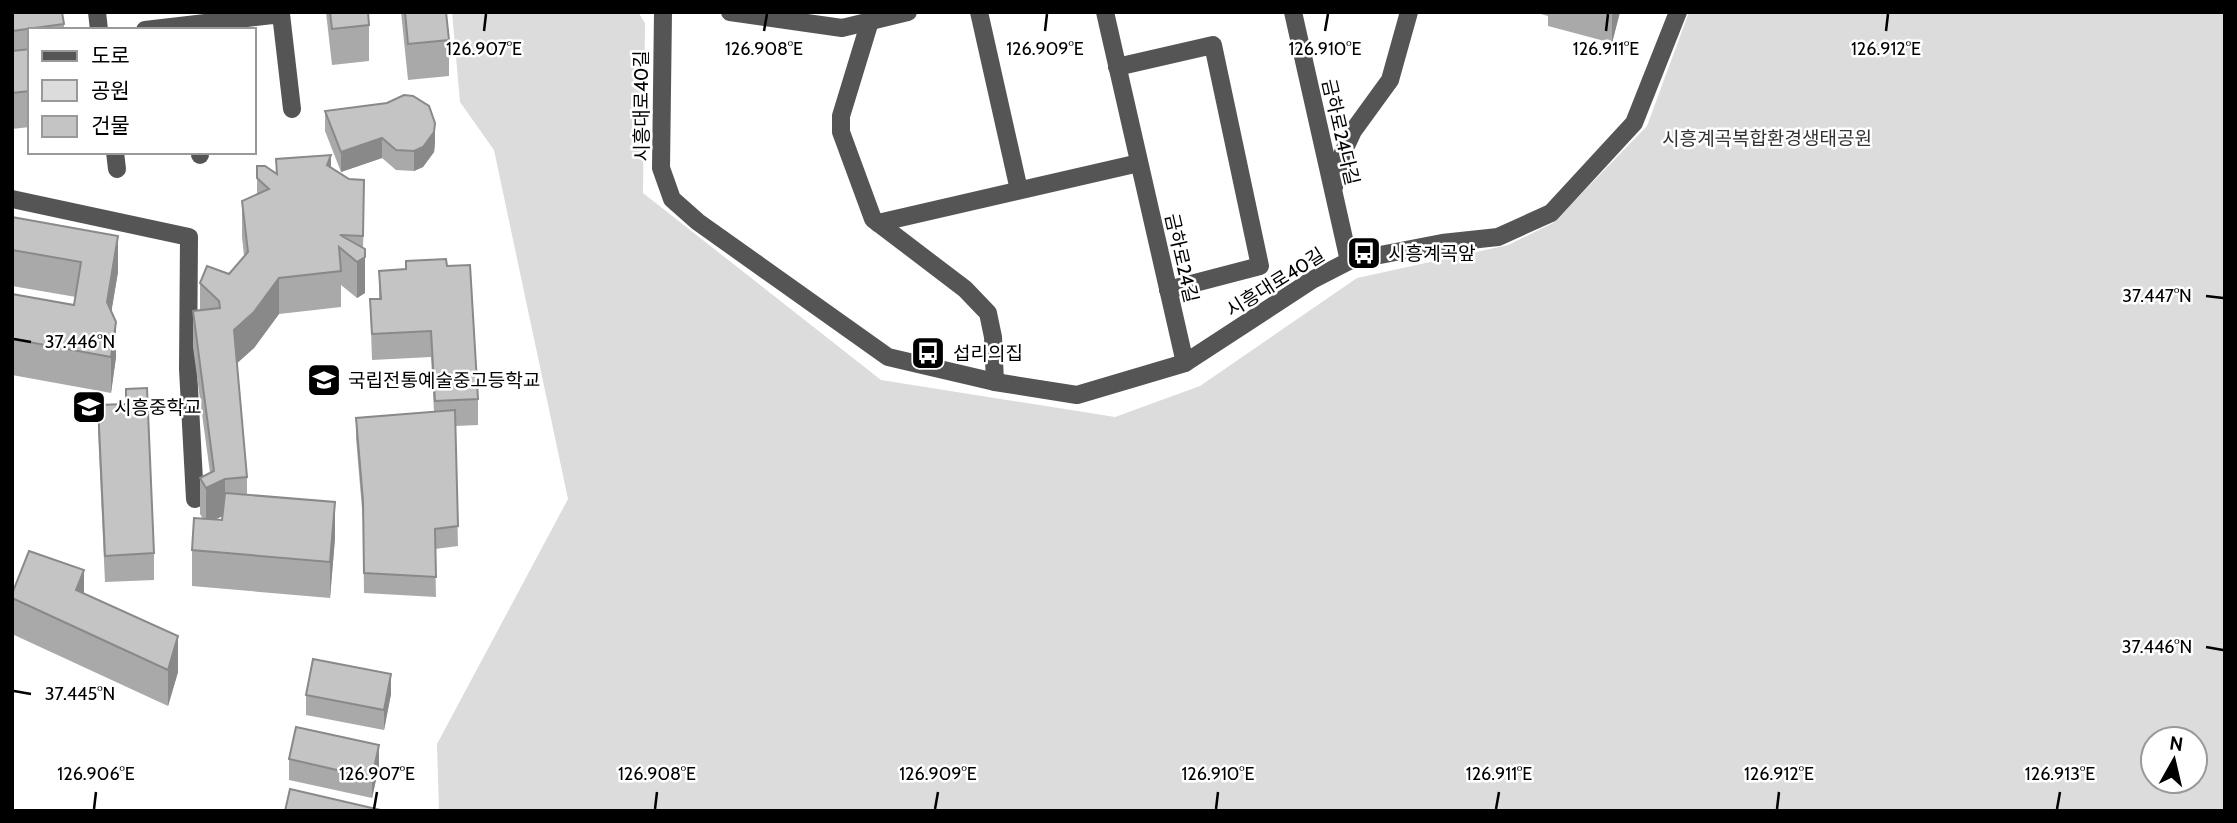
<svg xmlns="http://www.w3.org/2000/svg" width="2237" height="823" font-family="Cabin,'Noto Sans KR',sans-serif">
<style>
.green{fill:#dcdcdc;fill-rule:evenodd}
.lines{fill:none;stroke-linecap:round;stroke-linejoin:round}
.minor{stroke:#555;stroke-width:18}
.wall{fill:#a9a9a9;fill-rule:evenodd}
.shaded-wall{fill:#898989}
.building{fill:#c4c4c4;stroke:#898989;stroke-width:2}
.ticks{fill:none;stroke:#000;stroke-width:2.5}
.labels{text-anchor:middle;stroke-width:5;stroke-linejoin:round;paint-order:stroke}
.street-label{font-size:19px;fill:#000;stroke:#fff}
.park-label{font-size:19px;fill:#333;stroke:#fff}
.poi-label{font-size:19px;fill:#000;stroke:#fff;text-anchor:start}
.ticks-label{font-size:18px;text-anchor:middle;fill:#000;stroke:#fff;stroke-width:5;stroke-linejoin:round;paint-order:stroke}
</style>
<rect width="100%" height="100%" fill="#fff"/>
<path class="green" d="M 452,12 L 638,12 L 645,23 L 643,193 L 881,380 L 1115,417 L 1200,386 L 1357,278 L 1508,245 L 1553,223 L 1647,126 L 1689,12 L 2225,12 L 2225,811 L 439,811 L 437,744 L 568,499 L 494,150 L 460,102 ZM 2153,739 L 2195,739 L 2195,781 L 2153,781 Z"/>
<g class="lines">
<g class="minor">
<polyline points="97,12 99,30"/>
<polyline points="663,12 661,168 672,199 698,222 888,357 995,382 1077,395 1185,363 1312,280 1349,261 1442,243 1498,237 1551,213 1634,123 1678,12"/>
<polyline points="730,12 842,28 908,12"/>
<polyline points="979,12 1019,190"/>
<polyline points="1105,12 1185,363"/>
<polyline points="1293,12 1349,261"/>
<polyline points="870,21 841,116 841,132 873,219 965,289 988,313 993,337 995,382"/>
<polyline points="145,30 281,14 292,109"/>
<polyline points="1117,67 1213,45 1260,266 1168,290"/>
<polyline points="115,152 117,169"/>
<polyline points="200,152 200,155"/>
<polyline points="1334,187 1340,159 1353,131 1390,80 1409,12"/>
<polyline points="12,199 189,237 188,369 195,499"/>
<polyline points="878,223 1139,163"/>
</g>
</g>
<g class="wall">
<polygon points="12,12 64,24 64,30 30,30 30,127 12,129"/>
<polygon points="326,12 368,12 369,25 369,61 332,65"/>
<polygon points="401,12 446,12 449,40 449,76 408,80"/>
<polygon points="1534,12 1620,12 1612,43 1548,26 1548,16"/>
<polygon points="325,111 435,143 434,152 423,167 414,171 396,170 382,158 341,172 325,131"/>
<path d="M 276,159 L 331,168 L 364,216 L 363,248 L 365,293 L 357,298 L 341,285 L 341,307 L 279,314 L 254,348 L 237,363 L 247,477 L 247,495 L 335,538 L 330,598 L 192,586 L 192,550 L 203,519 L 200,514 L 200,478 L 210,473 L 193,347 L 193,311 L 200,310 L 200,283 L 229,274 L 244,256 L 242,237 L 242,201 L 257,195 L 257,166 L 276,173 ZM 222,516 L 222,520 L 214,520 Z"/>
<polygon points="12,217 118,272 111,312 116,357 111,393 12,375 12,294 74,305 76,297 12,286"/>
<polygon points="406,261 447,266 478,399 478,425 455,426 458,546 435,549 436,597 364,593 363,521 356,438 356,418 434,412 431,357 372,360 370,299 379,299 379,271 406,269"/>
<polygon points="98,405 154,553 154,580 105,582 98,431"/>
<polygon points="12,594 84,594 178,672 168,706 12,634"/>
<polygon points="391,694 384,730 306,715 306,695"/>
<polygon points="289,759 379,766 372,798 289,780"/>
</g>
<g class="shaded-wall">
<polygon points="1612,12 1620,12 1612,43"/>
<polygon points="435,123 435,143 434,152 423,167 414,171 414,151"/>
<polygon points="382,138 382,158 341,172 341,152"/>
<polygon points="331,155 331,191 327,165"/>
<polygon points="364,180 363,258 365,257 365,293 357,298 357,262 363,258"/>
<polygon points="118,236 118,272 107,338 107,302"/>
<polygon points="279,278 279,314 254,348 234,366 234,330"/>
<polygon points="116,322 116,357 111,393 111,357"/>
<polygon points="225,479 225,515 206,524 206,488"/>
<polygon points="335,502 335,538 330,598 330,562"/>
<polygon points="84,570 84,606 76,590"/>
<polygon points="178,636 178,672 168,706 168,670"/>
<polygon points="391,674 391,694 384,730 384,710"/>
<polygon points="379,745 379,766 372,798 372,778"/>
</g>
<g class="building">
<polygon points="12,12 62,12 64,24 12,31"/>
<polygon points="330,12 368,12 369,25 332,29"/>
<polygon points="405,12 446,12 449,40 408,44"/>
<polygon points="30,49 30,91 12,93 12,51"/>
<polygon points="404,95 413,96 429,106 435,123 434,132 423,147 414,151 396,150 382,138 341,152 325,111 387,103"/>
<polygon points="331,155 327,165 349,179 364,180 363,236 340,235 365,249 365,257 357,262 339,247 341,271 279,278 254,312 234,330 247,477 225,479 206,488 200,478 214,471 193,311 220,308 219,301 200,283 207,266 229,274 248,252 242,201 269,189 257,178 257,166 265,166 277,174 276,159"/>
<polygon points="12,217 118,236 107,302 116,322 111,357 12,339 12,294 74,305 81,262 12,250"/>
<polygon points="446,259 447,266 470,265 478,399 435,401 431,331 372,334 370,299 381,299 379,271 406,269 406,261"/>
<polygon points="147,388 154,553 105,556 98,405 126,404 126,389"/>
<polygon points="455,410 458,526 435,529 436,577 364,573 363,501 356,418"/>
<polygon points="225,493 335,502 330,562 192,550 194,518 222,520"/>
<polygon points="29,551 84,570 76,590 178,636 168,670 12,598 12,594"/>
<polygon points="313,659 391,674 384,710 306,695"/>
<polygon points="296,727 379,745 372,778 289,759"/>
<polygon points="290,789 385,811 285,811"/>
</g>
<path class="ticks" d="M 484,31 L 486,14M 764,31 L 767,14M 1045,31 L 1047,14M 1325,31 L 1328,14M 1606,31 L 1608,14M 1886,31 L 1888,14M 2206,296 L 2223,298M 14,339 L 31,342M 2206,647 L 2223,650M 14,691 L 31,694M 94,809 L 96,792M 374,809 L 377,792M 655,809 L 657,792M 935,809 L 938,792M 1216,809 L 1218,792M 1496,809 L 1499,792M 1777,809 L 1779,792M 2057,809 L 2060,792"/>
<defs>
<g id="bus-square" transform="scale(1.75)"><rect x="-9" y="-9" width="18" height="18" rx="4" fill="#000" stroke="#fff"/><path d="M-5-6H5V4H4V6H2V4H-2V6H-4V4H-5ZM-3.5-4V0h7V-4ZM-3.5 1.2v1.5H-2V1.2ZM2 1.2v1.5H3.5V1.2Z" fill="#fff"/></g>
<g id="school-square" transform="scale(1.75)"><rect x="-9" y="-9" width="18" height="18" rx="4" fill="#000" stroke="#fff"/><path d="M0-5L7-2L0 1L-7-2ZM-4 1L0 2.5L4 1V4Q0 6-4 4Z" fill="#fff"/></g>
</defs>
<g fill-rule="evenodd">
<use href="#bus-square" x="1364" y="253"/>
<use href="#bus-square" x="928" y="353"/>
<use href="#school-square" x="324" y="380"/>
<use href="#school-square" x="89" y="407"/>
</g>
<g class="labels">
<g class="street-label">
<text transform="translate(641 106) rotate(-90)" y="7">시흥대로40길</text>
<text transform="translate(1341 132) rotate(77)" y="7">금하로24다길</text>
<text transform="translate(1182 258) rotate(77)" y="7">금하로24길</text>
<text transform="translate(1275 282) rotate(-32)" y="7">시흥대로40길</text>
</g>
<g class="park-label">
<text x="1767" y="145">시흥계곡복합환경생태공원</text>
</g>
<g class="poi-label">
<text x="1388" y="260">시흥계곡앞</text>
<text x="953" y="360">섭리의집</text>
<text x="348" y="387">국립전통예술중고등학교</text>
<text x="114" y="414">시흥중학교</text>
</g>
</g>
<g class="ticks-label">
<text x="484" y="55">126.907°E</text>
<text x="764" y="55">126.908°E</text>
<text x="1045" y="55">126.909°E</text>
<text x="1325" y="55">126.910°E</text>
<text x="1606" y="55">126.911°E</text>
<text x="1886" y="55">126.912°E</text>
<text x="2157" y="302">37.447°N</text>
<text x="80" y="348">37.446°N</text>
<text x="2157" y="653">37.446°N</text>
<text x="80" y="700">37.445°N</text>
<text x="96" y="780">126.906°E</text>
<text x="377" y="780">126.907°E</text>
<text x="657" y="780">126.908°E</text>
<text x="938" y="780">126.909°E</text>
<text x="1218" y="780">126.910°E</text>
<text x="1499" y="780">126.911°E</text>
<text x="1779" y="780">126.912°E</text>
<text x="2060" y="780">126.913°E</text>
</g>
<rect width="2237" height="823" fill="none" stroke="#000000" stroke-width="28"/>
<rect x="28" y="28" width="228" height="126" fill="#ffffff" stroke="#999999" stroke-width="2"/>
<rect x="42" y="51" width="35" height="10" fill="#555555" stroke="#999999" stroke-width="2"/>
<text x="91" y="63" font-size="21" fill="#000000">도로</text>
<rect x="42" y="80" width="35" height="21" fill="#dcdcdc" stroke="#999999" stroke-width="2"/>
<text x="91" y="98" font-size="21" fill="#000000">공원</text>
<rect x="42" y="116" width="35" height="21" fill="#c4c4c4" stroke="#999999" stroke-width="2"/>
<text x="91" y="133" font-size="21" fill="#000000">건물</text>
<g transform="translate(2174 760) rotate(8)"><circle r="33" fill="#ffffff" stroke="#999999" stroke-width="2"/>
<path d="M0-5L12 26L0 18L-12 26Z" fill="#000000"/>
<text y="-10" font-size="19" font-weight="bold" text-anchor="middle" fill="#000000">N</text>
</g>
</svg>
